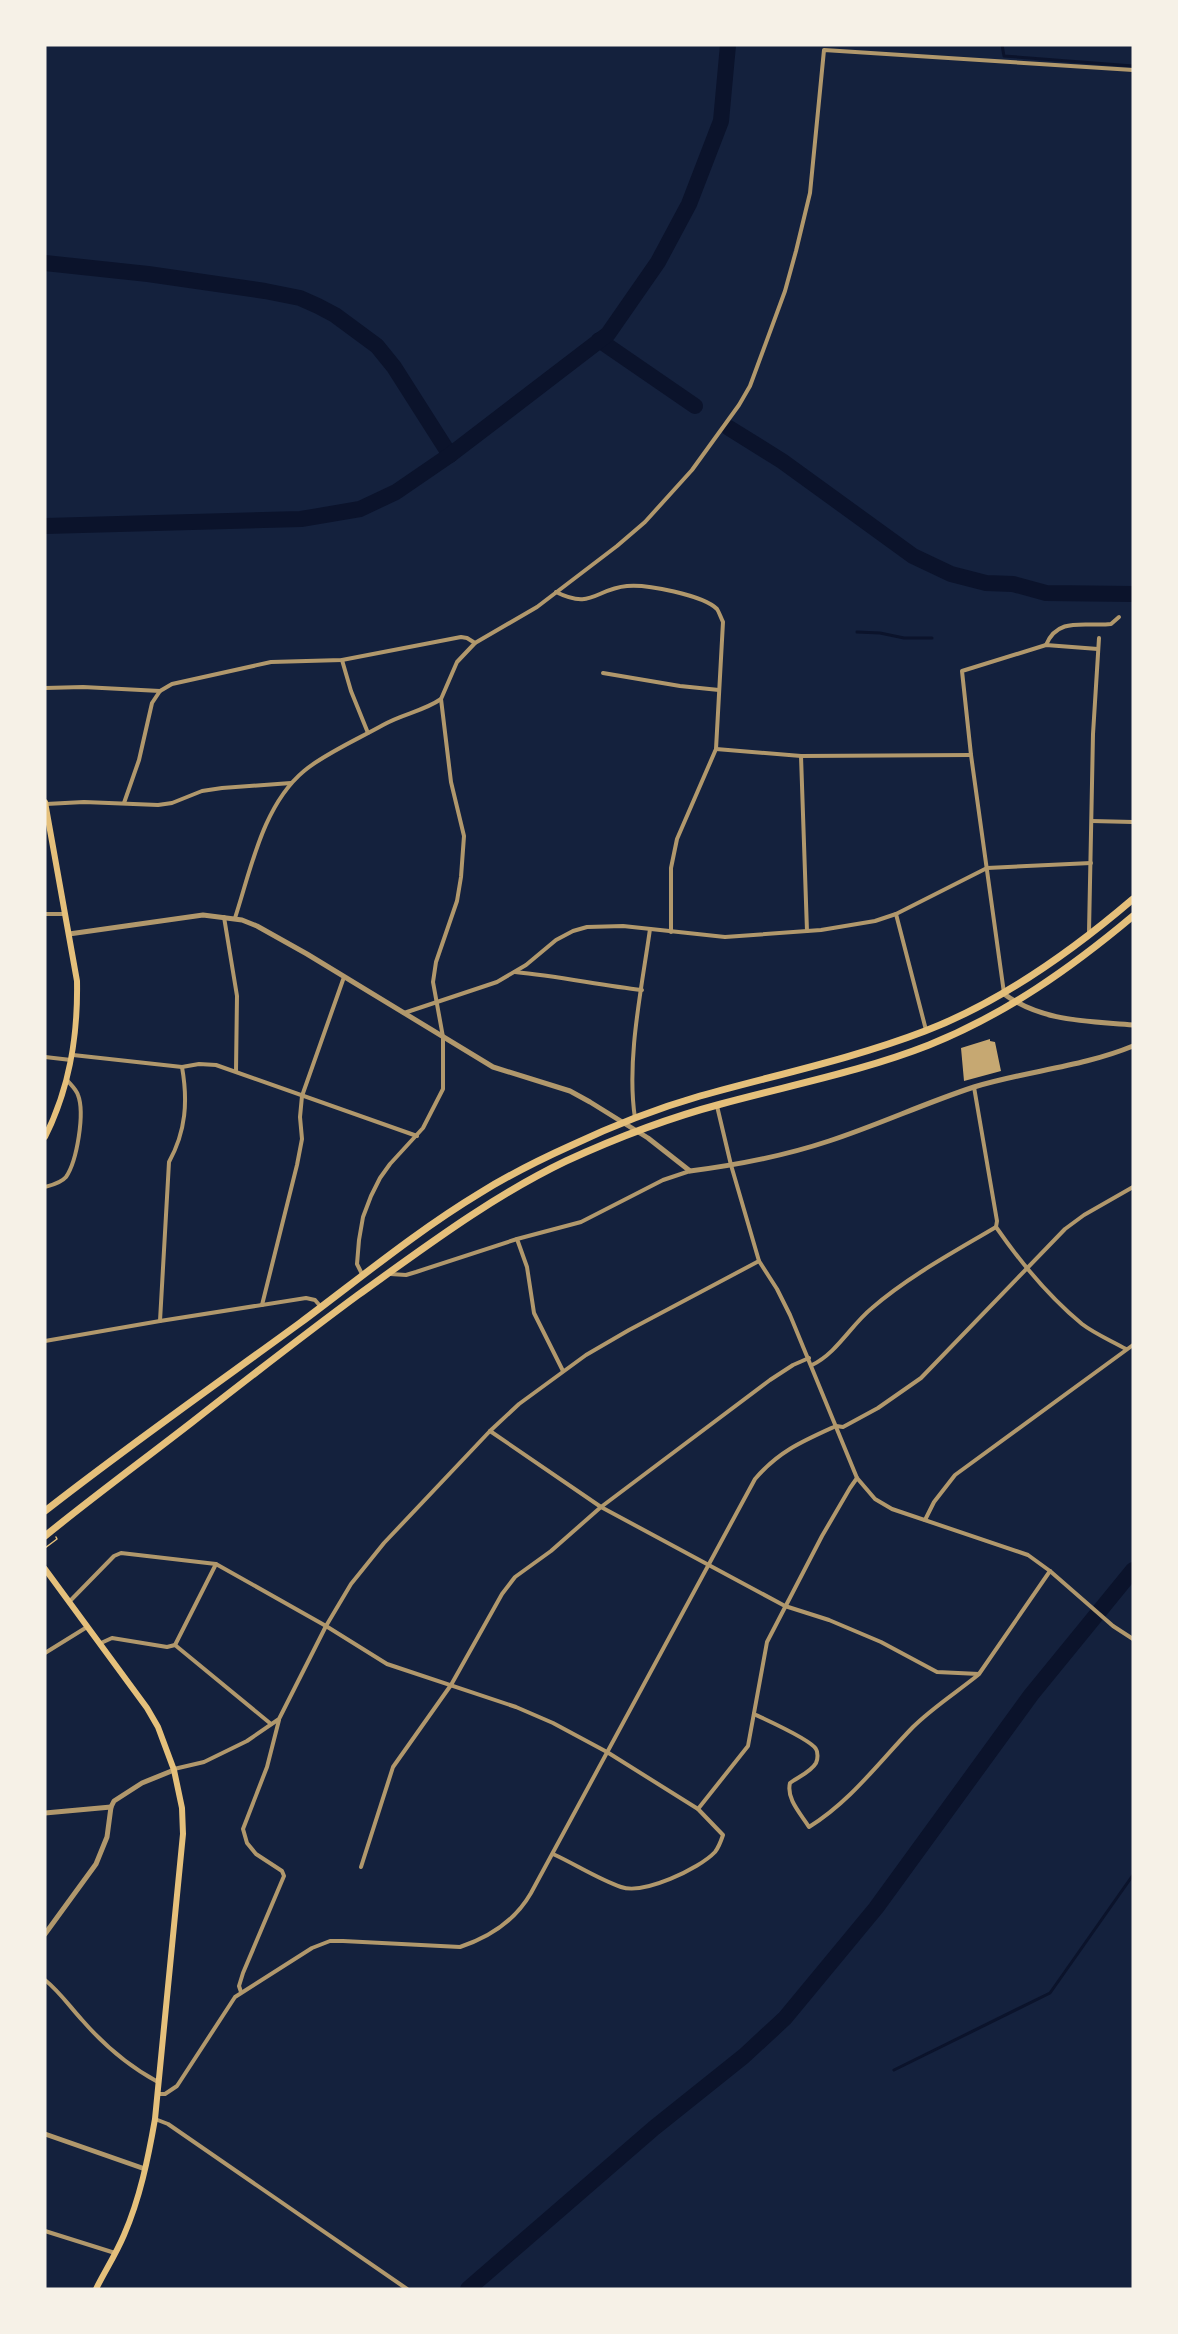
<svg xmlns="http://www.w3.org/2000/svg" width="1178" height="2334" font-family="'PT Sans',sans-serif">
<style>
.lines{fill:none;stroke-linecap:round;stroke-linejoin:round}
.stream{stroke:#0b132b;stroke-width:3}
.river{stroke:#0b132b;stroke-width:16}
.building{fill:#c6a872}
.path{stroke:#e5c07b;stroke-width:1.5}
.minor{stroke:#b1986c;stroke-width:4}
.tertiary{stroke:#b1986c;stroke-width:5}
.secondary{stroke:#e5c07b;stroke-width:6}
.trunk{stroke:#e5c07b;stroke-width:7}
</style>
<rect width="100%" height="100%" fill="#14213d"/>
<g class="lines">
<g class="stream">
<polyline points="1002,45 1004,56 1133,66"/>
<polyline points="857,632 880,633 904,638 932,638"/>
<polyline points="894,2070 1050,1993 1133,1875"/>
</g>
<g class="river">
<polyline points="45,263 148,274 265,291 300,298 318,306 335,315 377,346 394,367 450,455"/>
<polyline points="599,340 695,406"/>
<polyline points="729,428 782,461 913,556 951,574 986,583 1013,584 1046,593 1133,594"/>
<polyline points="45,526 301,519 360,509 396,492 450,455 608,334 658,262 689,204 721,121 728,45"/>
<polyline points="468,2289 654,2128 744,2056 785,2018 876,1908 1031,1695 1133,1570"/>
</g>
</g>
<polygon class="building" points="990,1039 990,1041 995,1042 1001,1071 964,1081 961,1048"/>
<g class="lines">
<polyline class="path" points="45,1548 57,1539 56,1537"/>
<g class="minor">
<path d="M 556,592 C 592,610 595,589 627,586 C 646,584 703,595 717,609 C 719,612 721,618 723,622 L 716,749 L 677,839 L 671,868 L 671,932"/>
<path d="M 1046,645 C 1058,616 1085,627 1111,624 L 1119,617"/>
<polyline points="342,660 351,691 368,733"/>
<polyline points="603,673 680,686 719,690"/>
<polyline points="45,688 83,687 160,691"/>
<polyline points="716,749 801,756 971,755"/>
<polyline points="801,756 807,931"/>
<polyline points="124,803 139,760 152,703 160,691 172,684 271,662 342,660 461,637 467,638 475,643"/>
<polyline points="46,804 84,802 158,805 172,803 202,791 222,788 291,783"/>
<polyline points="1092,821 1133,822"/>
<polyline points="45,914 65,914"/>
<polyline points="896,914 926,1030"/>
<polyline points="224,917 237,996 236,1071"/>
<path d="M 235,918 C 251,869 263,805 304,771 C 324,754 360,738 383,725 C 402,714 424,711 441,699"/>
<polyline points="1089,932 1093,734 1099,638"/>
<path d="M 515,972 C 558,976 599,985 642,990"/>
<polyline points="1004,993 971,755 962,671 1046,645 1098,649"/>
<polyline points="404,1013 497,982 526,965 556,940 573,931 587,927 623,926 725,937 821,930 875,921 896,914 987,868 1091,863"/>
<polyline points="73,1055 182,1067 199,1064 216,1065 417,1136"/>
<polyline points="45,1057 71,1060"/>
<path d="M 974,1087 L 997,1221 L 996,1227 C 1021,1263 1048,1296 1082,1324 C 1095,1334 1112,1341 1126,1349"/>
<polyline points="717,1106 731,1165 759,1261 777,1289 790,1315 857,1478 875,1499 892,1509 1028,1555 1050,1571 1113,1626 1133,1639"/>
<path d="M 635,1118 C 626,1060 642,987 650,929"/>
<path d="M 45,1187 C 52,1185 61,1183 66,1177 C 77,1161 85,1113 78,1095 C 76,1089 71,1085 67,1080"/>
<polyline points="517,1239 527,1267 534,1313 563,1371"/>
<polyline points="390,1274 406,1275 416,1272 517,1239 581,1222 663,1180 690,1171"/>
<polyline points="363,1276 357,1264 359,1240 363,1217 371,1196 380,1178 390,1164 423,1128 443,1089 443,1037 433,982 436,962 457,901 461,877 464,836 451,782 441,699 457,662 475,643 537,607 617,546 645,522 692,470 739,405 750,386 785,291 796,251 810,193 824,50 1133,70"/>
<polyline points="262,1305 297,1165 302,1139 300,1117 302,1096 344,977"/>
<path d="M 160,1321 L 169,1162 C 186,1131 188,1101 182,1067"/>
<polyline points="45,1341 160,1321 306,1298 315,1300 321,1307"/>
<path d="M 812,1365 C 837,1353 851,1325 872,1308 C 909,1276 954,1252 996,1227"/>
<polyline points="490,1431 601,1507 785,1606 829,1620 881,1642 937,1672 979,1674 1050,1571"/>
<polyline points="925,1520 934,1502 955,1475 1133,1345"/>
<path d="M 70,1601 L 114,1556 L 121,1553 L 216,1564 L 326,1626 L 387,1664 L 516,1707 L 553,1723 L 607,1752 L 698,1809 L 723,1835 C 721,1841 719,1847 715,1852 C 699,1869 643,1895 621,1887 C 598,1879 575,1864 553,1854"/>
<polyline points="101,1643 112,1638 167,1647 175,1645 216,1564"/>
<polyline points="175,1645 271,1724"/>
<polyline points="45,1653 87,1627"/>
<path d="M 754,1714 C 766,1720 810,1739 816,1749 C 818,1752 818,1759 816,1763 C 811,1772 798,1777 790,1783 C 786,1799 801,1814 809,1827 C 851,1801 879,1762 913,1727 C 932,1708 957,1692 978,1675"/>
<polyline points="174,1769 204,1762 247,1741 279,1719 326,1626 351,1584 384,1543 490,1431 519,1404 586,1355 629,1330 759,1261"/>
<polyline points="698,1809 748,1746 767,1642 822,1536 850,1488 857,1478"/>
<polyline points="361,1867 393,1767 451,1685 502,1594 515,1577 551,1551 601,1507 770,1380 793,1365 809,1358"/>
<path d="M 45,1980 C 60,1992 70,2007 83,2021 C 104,2045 130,2067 158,2082"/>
<polyline points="241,1992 239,1986 243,1973 284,1876 282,1871 256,1854 247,1843 243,1829 267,1767 279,1720"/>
<path d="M 157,2094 L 165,2094 L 177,2086 L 235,1997 L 312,1948 L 330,1941 L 343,1941 L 460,1947 C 490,1937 515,1921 531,1893 L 755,1479 C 779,1451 803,1441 836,1426 L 843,1427 L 878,1408 L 921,1378 L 1065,1229 L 1084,1215 L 1133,1187"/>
<polyline points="155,2119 168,2124 407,2289"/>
<polyline points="45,2231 115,2253"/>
</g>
<g class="tertiary">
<path d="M 69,934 L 203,915 L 242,920 L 257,926 L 307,954 L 493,1067 L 570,1091 L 590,1102 L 648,1138 L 690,1171 C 737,1165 784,1156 829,1141 C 878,1125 925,1103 974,1087 C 1026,1071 1082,1067 1133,1046"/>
<path d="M 1004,994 C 1042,1022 1088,1021 1133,1025"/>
<polyline points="45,1813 111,1807"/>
<polyline points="45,1934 96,1864 107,1837 111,1807 114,1801 142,1783 174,1770"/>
<polyline points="45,2134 145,2169"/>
</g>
<g class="secondary">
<path d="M 45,802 L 77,981 C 78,1036 70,1087 45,1137"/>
<path d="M 45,1569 L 147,1708 L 158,1727 L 174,1770 L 182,1808 L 183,1834 L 155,2119 C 148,2159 140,2198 124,2235 C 116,2254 105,2271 96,2289"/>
</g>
<g class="trunk">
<path d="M 45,1511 C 128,1446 215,1385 300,1323 C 359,1279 417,1231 480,1193 C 509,1175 539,1160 570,1146 C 612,1126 655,1109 700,1096 C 775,1075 852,1059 925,1031 C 1001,1002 1071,952 1133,899"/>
<path d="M 45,1536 C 93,1497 142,1461 191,1423 C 246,1380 301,1337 358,1295 C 425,1247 491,1197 566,1161 C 616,1138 668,1118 721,1104 C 791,1085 863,1071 929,1045 C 1006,1014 1071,968 1133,916"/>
</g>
</g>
<rect width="1178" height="2334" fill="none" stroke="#f6f1e7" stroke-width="93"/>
</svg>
